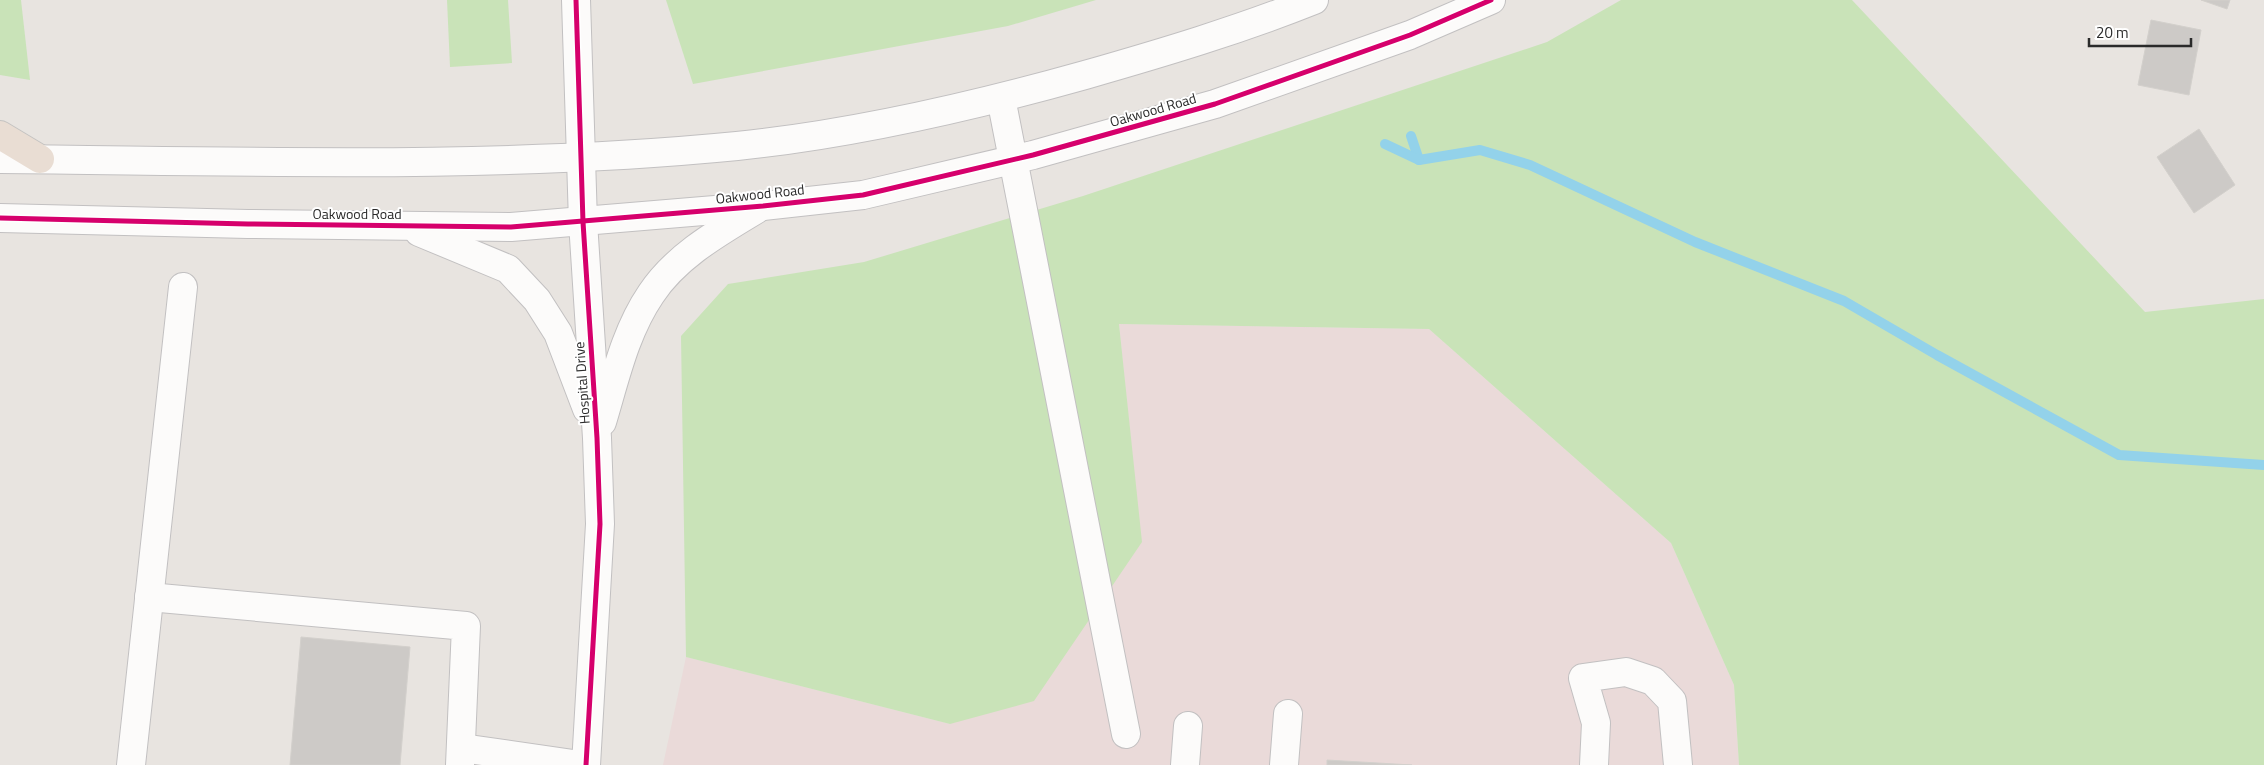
<svg xmlns="http://www.w3.org/2000/svg" width="2264" height="765" font-family="'Titillium Web',sans-serif">
<style>
.medical{fill:#eadad9}
.green{fill:#c9e3b8}
.lines{fill:none;stroke-linecap:round;stroke-linejoin:round}
.stream{stroke:#93d2ea;stroke-width:10}
.building{fill:#cdcac7;stroke:#d3d0cc}
.minor-casing{stroke:#c2c0c1;stroke-width:30}
.highway-casing{stroke:#c4c3c1;stroke-width:30}
.minor{stroke:#fcfbfa;stroke-width:28}
.highway{stroke:#e9ddd3;stroke-width:28}
.cycleway-casing{stroke:#fff;stroke-width:8}
.cycleway{stroke:#d6006c;stroke-width:5}
.labels{text-anchor:middle;stroke-width:4;stroke-linejoin:round;paint-order:stroke}
.street-label{font-size:14px;fill:#2a2a2a;stroke:#fff}
</style>
<rect width="100%" height="100%" fill="#e8e4e0"/>
<polygon class="medical" points="1119,324 1429,329 1671,543 1734,685 1739,765 663,765 686,657 950,724 1141,542"/>
<g class="green">
<polygon points="0,0 21,0 30,80 0,75"/>
<polygon points="447,0 508,0 512,63 450,67"/>
<polygon points="666,0 1096,0 1008,26 693,84"/>
<polygon points="1621,0 1852,0 2145,312 2264,299 2264,765 1739,765 1734,685 1671,543 1429,329 1119,324 1142,542 1034,701 950,724 686,657 681,336 728,284 864,262 1083,196 1547,42"/>
</g>
<g class="lines">
<g class="stream">
<polyline points="1411,136 1419,160 1480,150 1530,165 1695,242 1844,301 1937,355 2119,455 2264,465"/>
<polyline points="1385,144 1419,160"/>
</g>
</g>
<g class="building">
<polygon points="2201,0 2230,0 2227,9"/>
<polygon points="2151,20 2201,30 2189,95 2138,85"/>
<polygon points="2199,129 2235,185 2194,213 2157,157"/>
<polygon points="301,637 410,647 400,765 290,765"/>
<polygon points="1327,760 1412,765 1327,765"/>
</g>
<g class="lines">
<g class="minor-casing">
<g id="minor">
<polyline points="576,0 583,222 597,438 600,524 586,765"/>
<polyline points="1001,98 1126,734"/>
<path d="M 0,159 C 245,161 492,170 737,146 C 855,134 971,107 1085,75 C 1162,53 1239,30 1314,0"/>
<polyline points="0,218 248,224 511,227 763,206 863,195 1033,155 1215,104 1410,35 1491,0"/>
<polyline points="419,232 508,269 537,300 558,333 587,409"/>
<path d="M 602,422 C 615,379 625,332 651,294 C 676,256 719,232 757,209"/>
<polyline points="149,597 466,626 460,765"/>
<polyline points="462,748 580,765"/>
<polyline points="131,765 183,287"/>
<polyline points="1185,765 1188,726"/>
<polyline points="1284,765 1288,714"/>
<polyline points="1594,765 1596,723 1583,678 1626,672 1653,681 1672,701 1678,765"/>
</g>
</g>
<g class="highway-casing">
<polyline id="highway" points="0,135 40,159"/>
</g>
<use href="#minor" class="minor"/>
<use href="#highway" class="highway"/>
<g class="cycleway-casing">
<g id="cycleway">
<polyline points="576,0 583,222 597,438 600,524 586,765"/>
<polyline points="0,218 248,224 511,227 763,206 863,195 1033,155 1215,104 1410,35 1491,0"/>
</g>
</g>
<use href="#cycleway" class="cycleway"/>
</g>
<g class="labels">
<g class="street-label">
<text transform="translate(1153 110) rotate(-16)" y="5">Oakwood Road</text>
<text transform="translate(760 194) rotate(-6)" y="5">Oakwood Road</text>
<text x="357" y="219">Oakwood Road</text>
<text transform="translate(582 383) rotate(-94)" y="5">Hospital Drive</text>
</g>
</g>
<path d="M2089 38v8h102v-8" fill="none" stroke="#2a2a2a" stroke-width="2.5"/>
<text x="2096" y="38" font-size="15" fill="#2a2a2a" stroke="#ffffff" stroke-width="4" paint-order="stroke">20 m</text>
</svg>
